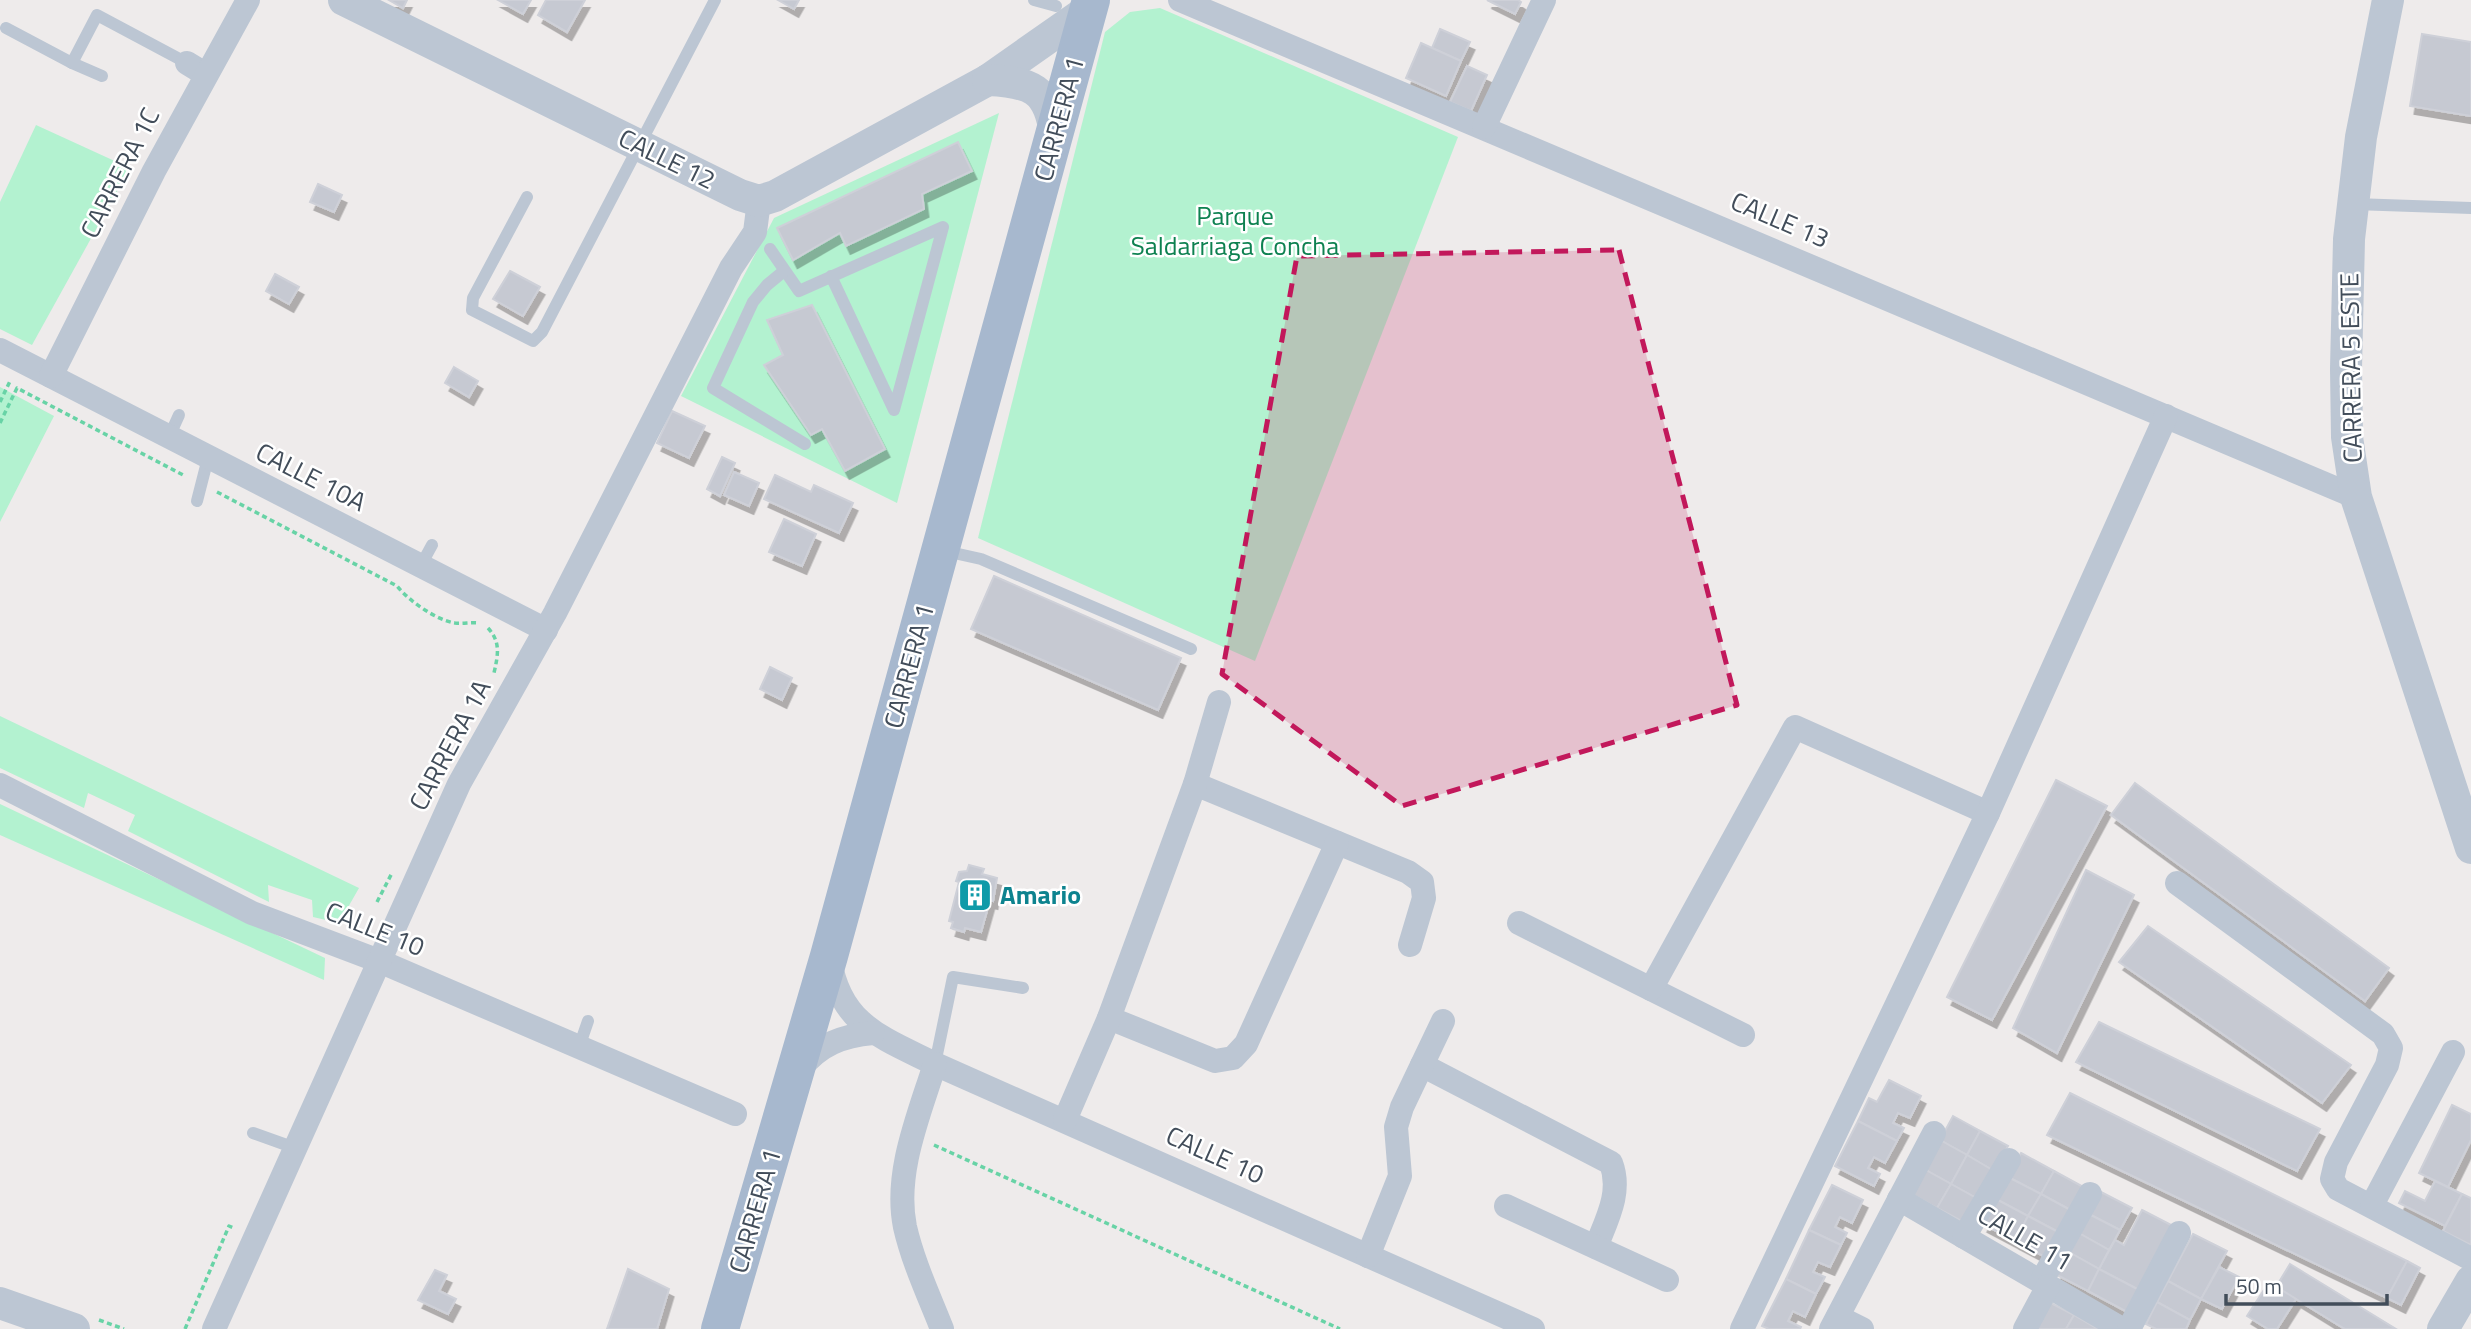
<svg xmlns="http://www.w3.org/2000/svg" width="2471" height="1329" font-family="'Titillium Web',sans-serif">
<style>
.green{fill:#b3f2d0}
.building{fill:#c6c9d2;stroke:#ced0d8;stroke-width:2;filter:url(#shadow)}
.lines{fill:none;stroke-linecap:round;stroke-linejoin:round}
.path{stroke:#68d3a6;stroke-width:3.5;stroke-dasharray:5 3.5;stroke-linecap:butt}
.service{stroke:#bcc6d3;stroke-width:12}
.minor{stroke:#bcc6d3;stroke-width:24}
.tertiary{stroke:#bcc6d3;stroke-width:32}
.primary{stroke:#a7b8ce;stroke-width:38}
.marked{fill:#c2185b;fill-opacity:0.2;stroke:#c2185b;stroke-width:5;stroke-dasharray:14 9;stroke-linejoin:round}
.labels{text-anchor:middle;stroke-width:5;stroke-linejoin:round;paint-order:stroke}
.street-label{font-size:26px;fill:#424d5a;stroke:#fff}
.park-label{font-size:26px;fill:#0d8150;stroke:#fff}
.culture-label{font-size:26px;font-weight:bold;fill:#0d838f;stroke:#fff;text-anchor:start}
</style>
<defs>
<filter id="shadow"><feDropShadow dx="4.5" dy="8" stdDeviation="0" flood-color="#0004"/></filter>
</defs>
<rect width="100%" height="100%" fill="#eeebeb"/>
<g class="green">
<polygon points="1160,8 1458,137 1255,661 978,538 1105,32 1130,12"/>
<polygon points="999,113 897,503 681,396 774,218"/>
<polygon points="36,125 130,168 32,345 0,329 0,202"/>
<polygon points="0,387 54,416 0,522"/>
<polygon points="0,717 0,716 359,888 339,923 313,917 312,900 268,885 269,902 128,831 135,815 88,793 84,808 0,768"/>
<polygon points="0,804 325,958 324,980 0,835"/>
</g>
<g class="building">
<polygon points="389,0 407,0 403,8"/>
<polygon points="498,0 531,0 523,14"/>
<polygon points="546,0 585,0 567,32 538,15"/>
<polygon points="778,0 799,0 794,9"/>
<polygon points="1487,0 1518,0 1521,2 1515,14"/>
<polygon points="1440,29 1470,42 1461,61 1432,48"/>
<polygon points="2422,34 2471,42 2471,116 2410,106"/>
<polygon points="1421,43 1461,61 1446,96 1406,78"/>
<polygon points="1467,66 1487,75 1471,111 1450,102"/>
<polygon points="958,142 972,171 922,194 924,209 846,246 840,233 793,260 777,228"/>
<polygon points="318,184 342,195 334,212 310,202"/>
<polygon points="510,271 540,287 523,316 493,299"/>
<polygon points="275,274 299,287 289,304 266,291"/>
<polygon points="812,305 885,449 845,471 822,429 811,435 764,365 783,355 767,320"/>
<polygon points="454,367 478,381 469,397 445,383"/>
<polygon points="672,411 705,426 689,458 657,443"/>
<polygon points="722,457 735,463 720,496 707,489"/>
<polygon points="734,472 759,483 749,506 724,495"/>
<polygon points="775,475 811,492 814,485 853,503 839,533 764,499"/>
<polygon points="784,519 816,534 802,566 769,552"/>
<polygon points="994,576 1181,658 1158,710 971,629"/>
<polygon points="770,667 792,678 782,700 760,689"/>
<polygon points="2056,780 2107,806 1992,1020 1947,997"/>
<polygon points="2135,783 2389,968 2365,1001 2111,815"/>
<polygon points="969,865 984,869 982,874 997,878 993,901 990,900 981,932 965,928 964,932 951,928 953,922 949,921 959,882 956,881 959,872 967,871"/>
<polygon points="2086,870 2134,895 2057,1053 2013,1028"/>
<polygon points="2148,926 2351,1065 2322,1103 2119,962"/>
<polygon points="2099,1022 2320,1129 2297,1171 2076,1062"/>
<polygon points="1889,1080 1921,1096 1910,1118 1898,1113 1893,1123 1904,1128 1897,1141 1858,1121 1869,1098 1877,1102"/>
<polygon points="2070,1093 2407,1261 2387,1298 2047,1135"/>
<polygon points="2452,1105 2471,1114 2471,1140 2448,1187 2419,1173"/>
<polygon points="1953,1116 1980,1131 1967,1155 1940,1140"/>
<polygon points="1858,1121 1897,1141 1885,1163 1874,1157 1868,1168 1880,1174 1874,1186 1835,1166"/>
<polygon points="1980,1131 2008,1146 1994,1171 1967,1155"/>
<polygon points="1940,1140 1967,1155 1951,1184 1924,1169"/>
<polygon points="2021,1153 2054,1171 2041,1194 2008,1177"/>
<polygon points="1967,1155 1994,1171 1978,1199 1951,1184"/>
<polygon points="1924,1169 1951,1184 1937,1208 1910,1193"/>
<polygon points="2054,1171 2087,1189 2074,1212 2041,1194"/>
<polygon points="2008,1177 2041,1194 2028,1216 1996,1199"/>
<polygon points="2435,1181 2462,1194 2445,1226 2399,1203 2405,1191 2425,1201"/>
<polygon points="1951,1184 1978,1199 1965,1223 1937,1208"/>
<polygon points="1832,1185 1863,1200 1852,1223 1840,1217 1835,1227 1847,1233 1841,1245 1809,1230"/>
<polygon points="2099,1191 2132,1208 2120,1230 2087,1213"/>
<polygon points="2041,1194 2074,1212 2062,1234 2028,1216"/>
<polygon points="2462,1194 2471,1198 2471,1245 2443,1231"/>
<polygon points="1996,1199 2028,1216 2015,1241 1983,1224"/>
<polygon points="2142,1210 2175,1227 2141,1291 2099,1269 2115,1240 2124,1245"/>
<polygon points="2087,1213 2120,1230 2109,1250 2077,1232"/>
<polygon points="2028,1216 2062,1234 2049,1259 2015,1241"/>
<polygon points="1809,1230 1841,1245 1830,1267 1818,1262 1813,1272 1825,1277 1816,1294 1786,1279"/>
<polygon points="2077,1232 2109,1250 2099,1269 2067,1251"/>
<polygon points="2193,1234 2227,1251 2201,1299 2168,1281"/>
<polygon points="2067,1251 2099,1269 2088,1291 2055,1274"/>
<polygon points="2407,1261 2420,1268 2401,1305 2387,1298"/>
<polygon points="2290,1264 2396,1329 2345,1329 2296,1299 2276,1287"/>
<polygon points="2219,1267 2239,1277 2222,1309 2201,1299"/>
<polygon points="628,1269 669,1289 657,1329 607,1329"/>
<polygon points="2099,1269 2141,1291 2129,1313 2088,1291"/>
<polygon points="435,1270 447,1275 439,1291 456,1299 448,1314 418,1300"/>
<polygon points="1786,1279 1816,1294 1805,1317 1793,1311 1788,1321 1801,1327 1800,1329 1769,1329 1762,1326"/>
<polygon points="2168,1281 2201,1299 2190,1320 2157,1302"/>
<polygon points="2269,1282 2296,1299 2277,1329 2268,1329 2247,1316"/>
<polygon points="2045,1300 2074,1315 2066,1329 2036,1329"/>
<polygon points="2157,1302 2190,1320 2186,1329 2156,1329 2146,1324"/>
<polygon points="2074,1315 2098,1329 2066,1329"/>
</g>
<g class="lines">
<g class="path">
<polyline points="0,402 11,379"/>
<polyline points="0,423 17,388 185,476"/>
<path d="M 217,492 L 397,586 C 409,601 436,620 455,623 C 463,624 471,622 479,623"/>
<path d="M 488,628 C 501,642 498,655 494,673"/>
<polyline points="377,902 392,873"/>
<polyline points="934,1145 1340,1329"/>
<polyline points="99,1320 124,1329"/>
<polyline points="185,1329 229,1226 234,1228"/>
</g>
<g class="service">
<polyline points="1034,0 1056,6"/>
<polyline points="6,28 72,63 97,15 187,63"/>
<polyline points="72,63 102,76"/>
<polyline points="527,197 473,298 472,310 533,341 542,332 715,0"/>
<polyline points="2354,204 2471,208"/>
<polyline points="770,249 799,291 943,227 894,410 831,276"/>
<polyline points="784,271 767,285 753,302 713,388 805,444"/>
<polyline points="169,437 179,415"/>
<polyline points="197,501 208,458"/>
<polyline points="945,551 981,559 1191,649"/>
<polyline points="420,567 432,545"/>
<polyline points="579,1047 588,1021"/>
<polyline points="935,1064 953,977 1023,988"/>
<polyline points="253,1133 295,1148"/>
</g>
<g class="minor">
<polyline points="1180,0 2356,497"/>
<polyline points="187,63 205,74"/>
<polyline points="1484,127 1544,0"/>
<polyline points="0,350 546,630"/>
<polyline points="51,376 154,171 248,0"/>
<polyline points="1195,784 1408,872 1422,882 1424,898 1410,945"/>
<polyline points="0,785 252,913 379,961 735,1114"/>
<polyline points="2177,883 2383,1034 2391,1048 2387,1065 2336,1162 2332,1179 2338,1189 2471,1259"/>
<polyline points="1519,923 1743,1035"/>
<path d="M 830,960 C 840,1025 883,1038 935,1064 L 1533,1329"/>
<polyline points="1651,989 1795,727 1988,813"/>
<polyline points="1109,1018 1215,1061 1233,1058 1246,1044 1337,843"/>
<path d="M 935,1064 C 919,1115 894,1173 905,1227 C 913,1262 929,1296 942,1329"/>
<path d="M 1422,1065 L 1611,1163 C 1622,1192 1607,1219 1596,1247"/>
<path d="M 800,1069 C 820,1044 842,1036 873,1033"/>
<polyline points="1065,1120 1109,1018 1195,784 1219,702"/>
<polyline points="1899,1199 2122,1329"/>
<polyline points="2372,1205 2453,1052"/>
<polyline points="1506,1206 1667,1280"/>
<polyline points="1964,1237 2009,1160"/>
<polyline points="1368,1256 1400,1176 1396,1127 1402,1107 1443,1021"/>
<polyline points="2041,1282 2090,1194"/>
<polyline points="1838,1317 1862,1329"/>
<polyline points="214,1329 459,784 555,613 731,268 755,232 759,201"/>
<polyline points="1742,1329 1988,813 2166,416"/>
<polyline points="1831,1329 1934,1133"/>
<polyline points="2025,1329 2048,1286"/>
<polyline points="2129,1329 2179,1233"/>
</g>
<g class="tertiary">
<polyline points="344,0 740,195 759,201 775,196 988,80 1088,10"/>
<polyline points="2388,0 2361,137 2349,239 2346,369 2347,437 2356,497 2471,848"/>
<path d="M 988,80 C 1030,82 1049,88 1055,134"/>
<polyline points="0,1303 74,1329"/>
<polyline points="2443,1329 2471,1281"/>
</g>
<polyline class="primary" points="720,1329 829,956 1091,0"/>
</g>
<path class="marked" d="M 1619,250 L 1737,705 L 1402,806 L 1222,674 L 1297,256 Z"/>
<defs>
<g id="building-square" transform="scale(1.75)"><rect x="-9" y="-9" width="18" height="18" rx="4" fill="#0f9aa8" stroke="#fff"/><path d="M-4-6H4V6H1V3H-1V6H-4ZM-2.5-4.3h1.7v1.8h-1.7ZM.8-4.3h1.7v1.8H.8ZM-2.5-1h1.7V.8h-1.7ZM.8-1h1.7V.8H.8Z" fill="#fff"/></g>
</defs>
<g fill-rule="evenodd">
<use href="#building-square" x="975" y="895"/>
</g>
<g class="labels">
<g class="street-label">
<text transform="translate(1059 119) rotate(-75)" y="9">CARRERA 1</text>
<text transform="translate(667 159) rotate(26)" y="9">CALLE 12</text>
<text transform="translate(120 173) rotate(-63)" y="9">CARRERA 1C</text>
<text transform="translate(1780 220) rotate(23)" y="9">CALLE 13</text>
<text transform="translate(2351 368) rotate(-91)" y="9">CARRERA 5 ESTE</text>
<text transform="translate(311 477) rotate(27)" y="9">CALLE 10A</text>
<text transform="translate(909 666) rotate(-75)" y="9">CARRERA 1</text>
<text transform="translate(450 745) rotate(-62)" y="9">CARRERA 1A</text>
<text transform="translate(375 929) rotate(22)" y="9">CALLE 10</text>
<text transform="translate(1215 1155) rotate(24)" y="9">CALLE 10</text>
<text transform="translate(755 1211) rotate(-74)" y="9">CARRERA 1</text>
<text transform="translate(2025 1238) rotate(30)" y="9">CALLE 11</text>
</g>
<g class="park-label">
<text x="1235" y="225">Parque<tspan x="1235" dy="30">Saldarriaga Concha</tspan></text>
</g>
<g class="culture-label">
<text x="1000" y="904">Amario</text>
</g>
</g>
<path d="M2226 1294v10h161v-10" fill="none" stroke="#424d5a" stroke-width="3.5"/>
<text x="2236" y="1294" font-size="21" fill="#424d5a" stroke="#ffffff" stroke-width="5" paint-order="stroke">50 m</text>
</svg>
